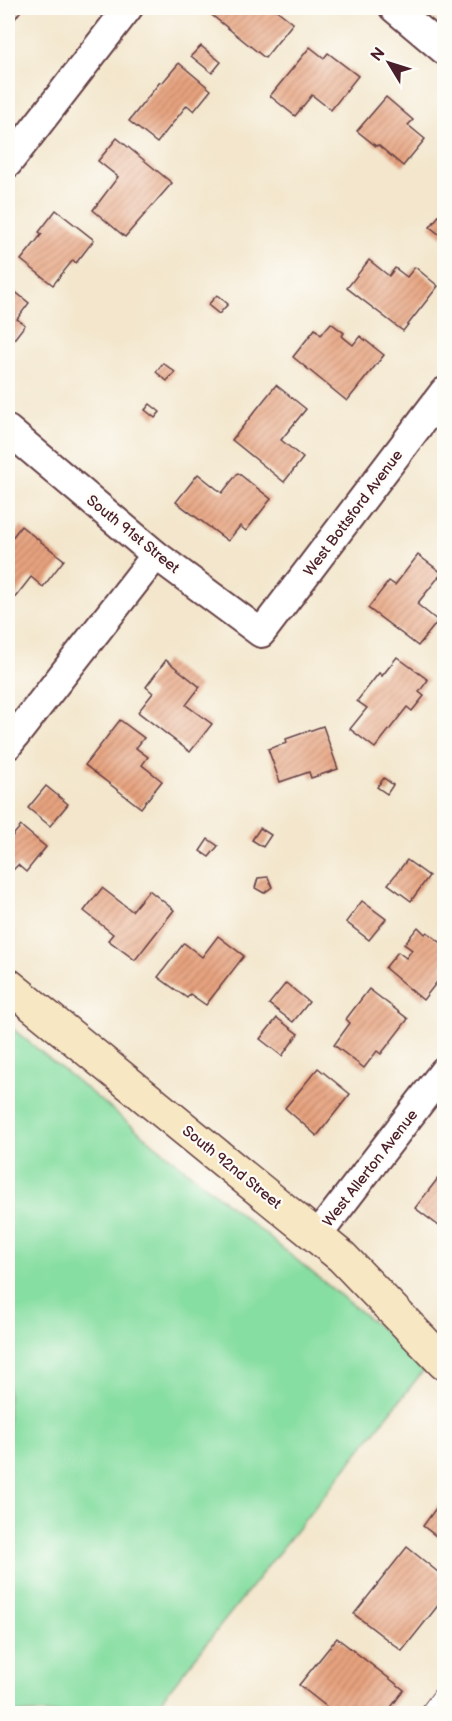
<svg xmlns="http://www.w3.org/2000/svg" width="452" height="1721" font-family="'Balsamiq Sans',sans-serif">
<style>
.green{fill:#87dea2;stroke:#687e66;stroke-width:1.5}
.building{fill:url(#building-hatch)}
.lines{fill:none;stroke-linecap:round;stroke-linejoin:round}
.lane-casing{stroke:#633d43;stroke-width:16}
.street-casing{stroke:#633d43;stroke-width:32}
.secondary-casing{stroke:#633d43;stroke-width:36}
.lane{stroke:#fff;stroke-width:14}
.street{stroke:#fff;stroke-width:28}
.secondary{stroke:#f7e8c3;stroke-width:33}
.labels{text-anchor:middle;stroke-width:4.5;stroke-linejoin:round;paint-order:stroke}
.street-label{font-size:15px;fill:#4a1f2b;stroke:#fdfcf7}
</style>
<defs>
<pattern id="building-hatch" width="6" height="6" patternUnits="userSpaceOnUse" patternTransform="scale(1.5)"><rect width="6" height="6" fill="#e7a37f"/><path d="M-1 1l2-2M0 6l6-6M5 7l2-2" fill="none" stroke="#bd8468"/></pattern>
</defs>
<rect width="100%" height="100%" fill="#fdfcf7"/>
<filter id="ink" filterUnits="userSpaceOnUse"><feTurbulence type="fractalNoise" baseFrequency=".0167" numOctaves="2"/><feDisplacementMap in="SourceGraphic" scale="12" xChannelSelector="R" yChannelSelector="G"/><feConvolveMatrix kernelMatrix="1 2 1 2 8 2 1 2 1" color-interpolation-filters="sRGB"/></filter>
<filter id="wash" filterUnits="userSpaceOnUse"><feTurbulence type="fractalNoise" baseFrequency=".008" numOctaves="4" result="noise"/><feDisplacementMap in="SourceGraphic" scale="24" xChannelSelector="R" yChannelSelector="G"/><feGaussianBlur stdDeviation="1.35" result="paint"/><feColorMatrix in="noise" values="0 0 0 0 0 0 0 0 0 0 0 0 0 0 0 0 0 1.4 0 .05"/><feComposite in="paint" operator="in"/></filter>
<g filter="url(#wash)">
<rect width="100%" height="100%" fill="#f3e6cc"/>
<polygon class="green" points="8,1025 427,1366 151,1713 8,1713"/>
<g id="blocks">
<g class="building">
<polygon points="8,8 23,8 11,24 8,22"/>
<polygon points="203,8 262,8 264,9 274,8 293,23 265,58"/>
<polygon points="201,46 221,62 212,73 191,56"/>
<polygon points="310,47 324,58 328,53 358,76 331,110 312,95 295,116 270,96"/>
<polygon points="179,63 211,90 194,111 187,105 157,143 129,121 160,82 162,83"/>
<polygon points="386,97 413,120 408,125 425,139 403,166 378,145 376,146 357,131"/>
<polygon points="117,138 172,183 125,237 93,210 118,177 98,161"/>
<polygon points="444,209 444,238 430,227"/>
<polygon points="56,210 94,240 76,263 73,260 53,285 21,260 42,234 39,232"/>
<polygon points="369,260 389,276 395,268 407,277 415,267 438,286 403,331 347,288"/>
<polygon points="8,286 29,303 17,319 25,325 8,347"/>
<polygon points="217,295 228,304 219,314 208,305"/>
<polygon points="331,323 344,333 342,336 353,345 360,336 384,355 347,401 293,357 315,329 321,335"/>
<polygon points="163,363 175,372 167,381 156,372"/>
<polygon points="276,385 306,409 281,440 303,458 284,482 232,440"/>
<polygon points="150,404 160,412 155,418 145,410"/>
<polygon points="238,473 271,499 246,531 240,526 228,541 176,502 198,474 222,493"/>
<polygon points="21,526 64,560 43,587 31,577 13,600 8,595 8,543"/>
<polygon points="418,555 442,573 417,604 438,621 418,646 368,608 389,581 395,585"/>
<polygon points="397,657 428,680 419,692 424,696 412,711 407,707 375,748 350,729 367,708 357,701 379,673 382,676"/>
<polygon points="166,660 200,687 186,705 212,724 190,752 138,712 153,693 146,687"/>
<polygon points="120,720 144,738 136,748 148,757 142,765 162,781 141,808 85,765"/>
<polygon points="323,726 338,769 311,778 309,772 280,782 268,749 287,743 286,739"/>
<polygon points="384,778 393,785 387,794 377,787"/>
<polygon points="46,786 68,804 50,826 28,808"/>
<polygon points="21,826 46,847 26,872 18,865 13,870 8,865 8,841"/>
<polygon points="260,828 271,835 263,847 252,840"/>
<polygon points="208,839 218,846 209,857 200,851"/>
<polygon points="407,860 429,876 411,901 388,884"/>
<polygon points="268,877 272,887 264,893 255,888 258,878"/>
<polygon points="102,888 132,911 149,890 174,910 135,960 108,940 113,934 84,911"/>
<polygon points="362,901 386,919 369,940 346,922"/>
<polygon points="418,927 425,934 427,932 444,945 444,973 423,1000 385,968 398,952 406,958 412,950 404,944"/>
<polygon points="218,936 244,956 206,1005 190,994 187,998 158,977 184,943 202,957"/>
<polygon points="286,983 309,1002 293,1022 269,1004"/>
<polygon points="369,989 408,1019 381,1054 377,1051 364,1068 334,1045 350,1023 346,1019"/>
<polygon points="277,1018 298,1034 282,1056 260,1039"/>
<polygon points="318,1068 350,1094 317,1136 285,1108"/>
<polygon points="444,1173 444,1219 439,1226 415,1208 439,1177 441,1178"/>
<polygon points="444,1497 444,1542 423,1526"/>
<polygon points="407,1547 444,1577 444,1598 402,1651 354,1614"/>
<polygon points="337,1638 404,1690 386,1714 336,1714 299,1685"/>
</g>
</g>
</g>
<g filter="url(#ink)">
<use href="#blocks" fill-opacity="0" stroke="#633d43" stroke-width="1.5"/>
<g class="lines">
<g class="lane-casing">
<polyline id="lane" points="426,1714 444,1690"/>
</g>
<g class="street-casing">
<g id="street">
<polyline points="394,8 444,50"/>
<polyline points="8,163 128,8"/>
<polyline points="8,430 156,555 261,633 444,392"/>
<polyline points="8,745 156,555"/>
<polyline points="317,1236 444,1071"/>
</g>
</g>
<g class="secondary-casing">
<polyline id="secondary" points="8,985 342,1257 444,1363"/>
</g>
<use href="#lane" class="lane"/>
<use href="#street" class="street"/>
<use href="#secondary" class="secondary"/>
</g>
</g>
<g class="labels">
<g class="street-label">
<text transform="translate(353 513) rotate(-53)" y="5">West Bottsford Avenue</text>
<text transform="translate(133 534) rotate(39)" y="5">South 91st Street</text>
<text transform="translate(232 1167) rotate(39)" y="5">South 92nd Street</text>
<text transform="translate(370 1168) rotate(-52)" y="5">West Allerton Avenue</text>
</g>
</g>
<rect width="452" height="1721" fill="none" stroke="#fdfcf7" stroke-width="30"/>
<g transform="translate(389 63) rotate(308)" stroke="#fdfcf7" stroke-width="4.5" paint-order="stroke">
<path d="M0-4.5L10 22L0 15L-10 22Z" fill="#4a1f2b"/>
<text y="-9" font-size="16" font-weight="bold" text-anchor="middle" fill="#4a1f2b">N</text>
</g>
</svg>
